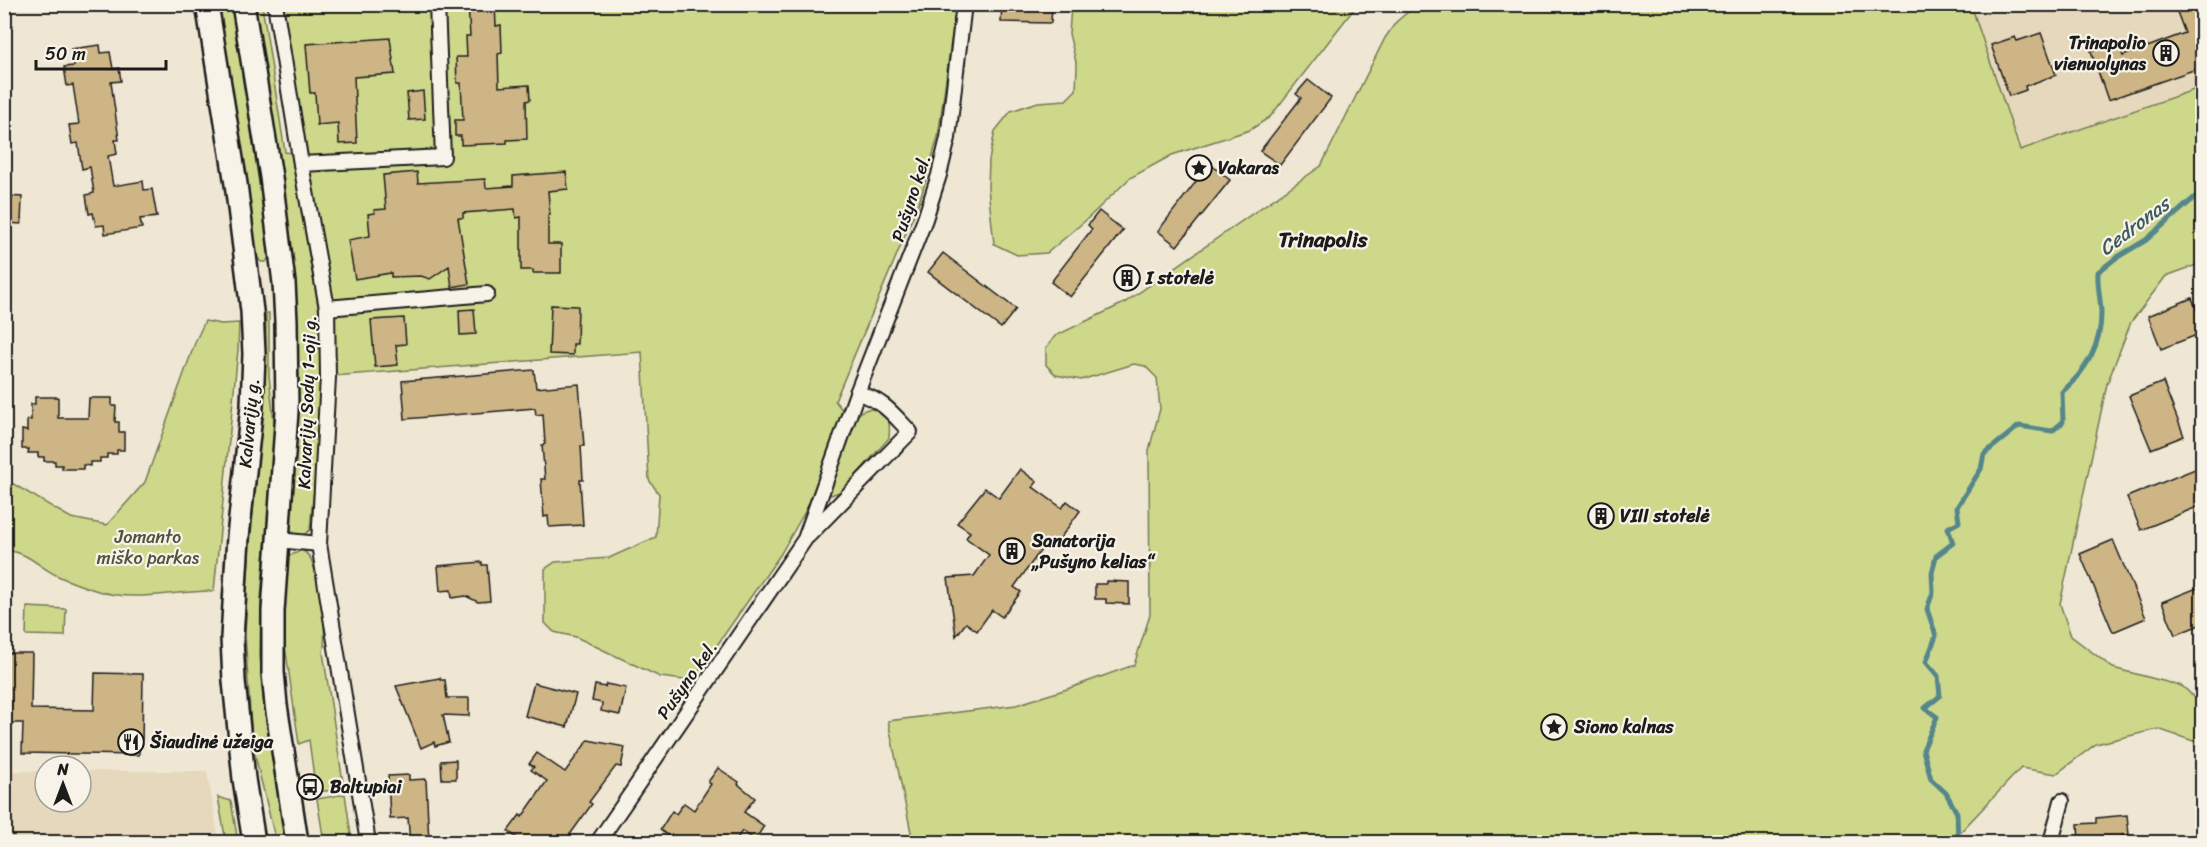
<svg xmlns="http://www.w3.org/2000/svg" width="2207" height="847" font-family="Sriracha,sans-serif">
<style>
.built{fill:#e5d8bc}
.green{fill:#cdd88b;stroke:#747a54;stroke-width:1.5}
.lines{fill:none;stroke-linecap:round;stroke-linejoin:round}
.stream{stroke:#55868b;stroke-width:5}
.building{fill:#ceb585;stroke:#1c1c1c;stroke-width:1.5}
.street-casing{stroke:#1c1c1c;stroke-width:18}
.primary-casing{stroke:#1c1c1c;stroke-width:26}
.street{stroke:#f7f3e8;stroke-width:14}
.primary{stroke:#f7f3e8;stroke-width:21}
.labels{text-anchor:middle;stroke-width:4.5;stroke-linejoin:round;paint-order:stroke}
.poi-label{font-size:18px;font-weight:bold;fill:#1c1c1c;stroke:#f7f3e8;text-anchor:start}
.street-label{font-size:18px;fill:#1c1c1c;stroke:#f7f3e8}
.park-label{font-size:18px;fill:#51543d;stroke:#f7f3e8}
.water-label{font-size:20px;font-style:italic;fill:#3d5a5d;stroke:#f7f3e8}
.quarter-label{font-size:21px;font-weight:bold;fill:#1c1c1c;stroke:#f7f3e8}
</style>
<rect width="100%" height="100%" fill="#efe7d4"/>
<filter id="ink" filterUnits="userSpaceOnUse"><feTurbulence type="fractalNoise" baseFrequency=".0167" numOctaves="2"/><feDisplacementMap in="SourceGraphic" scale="12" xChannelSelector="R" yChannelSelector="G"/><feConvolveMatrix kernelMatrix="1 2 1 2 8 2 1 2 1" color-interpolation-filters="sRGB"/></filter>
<g filter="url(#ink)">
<g class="built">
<polygon points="1971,5 2202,5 2202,87 2019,150"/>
<polygon points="4,771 45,771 45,802 81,802 81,771 207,771 219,842 5,842"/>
</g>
<g class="green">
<polygon points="217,5 232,5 270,255 266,262 261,262 257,257"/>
<polygon points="253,5 262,5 285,152 291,153 321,322 323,391 310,530 302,536 297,536 288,528 299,380 295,290 290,243"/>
<polygon points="282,5 956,5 938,137 920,200 835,401 844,412 807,508 780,555 692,681 660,677 576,637 554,632 545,623 545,569 555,562 609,558 656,537 659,494 649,480 642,352 333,376"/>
<polygon points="1071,5 1071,4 1357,5 1270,117 1250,130 1172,155 1130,178 1085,221 1047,253 1017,255 994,244 988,188 989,160 995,131 1011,111 1038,102 1066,100 1076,90 1077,66 1069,34"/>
<polygon points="1416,5 1971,5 2020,150 2202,87 2202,263 2166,276 2131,322 2107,384 2060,604 2071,636 2113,668 2182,686 2202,704 2202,744 2158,729 2096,744 2056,774 2021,768 1951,842 913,842 888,721 1016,705 1067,689 1134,665 1150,615 1149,450 1160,409 1157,378 1145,366 1134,364 1081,380 1056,375 1046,365 1046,348 1055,336 1124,303 1321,166 1385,38 1396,22"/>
<polygon points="266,313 269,313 269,376 275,431 261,599 260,655 264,705 285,842 276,842 252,743 245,633 249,555 265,382"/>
<path d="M 205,321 L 221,324 L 239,323 L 238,350 L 214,591 C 177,590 134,603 98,591 C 85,587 71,582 58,576 C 37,566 30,553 5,550 L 5,479 L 71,518 L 107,525 L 145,482 L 196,340 Z"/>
<path d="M 868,409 C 888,409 891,419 889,438 L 842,491 L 831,495 L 829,492 L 854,419 L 862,411 Z"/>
<path d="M 302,550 C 307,553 311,558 313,564 C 319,583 328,634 323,652 L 344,789 L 316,792 L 309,740 L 299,744 L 284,638 L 282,613 L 285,558 Z"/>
<polygon points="27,607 66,609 65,636 26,635"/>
<polygon points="345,794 352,842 324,842 317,799"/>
<polygon points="218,797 231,801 238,842 226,842"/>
</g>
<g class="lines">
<path class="stream" d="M 1958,842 L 1957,813 L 1946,793 L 1931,779 L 1923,750 L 1937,717 L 1925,708 L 1940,696 L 1938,676 L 1926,662 L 1936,636 L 1927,609 L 1933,592 L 1932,573 L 1936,556 L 1953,543 L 1948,528 L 1959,522 L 1957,507 L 1981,469 L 1984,454 L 2019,426 L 2052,431 L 2063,422 L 2062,392 C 2085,372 2101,346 2101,314 C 2101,300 2097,286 2098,272 L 2116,258 L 2146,240 L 2202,191"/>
</g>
<g class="building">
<polygon points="468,4 495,4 496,26 501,25 502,53 498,54 499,87 529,85 530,100 526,101 527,139 507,140 507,143 461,145 461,136 455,136 455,120 463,120 461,83 457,83 456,57 467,57 466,36 470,36"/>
<polygon points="1002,4 1052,4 1051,23 1001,22"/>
<polygon points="2174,4 2202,4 2202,67 2108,100 2091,51 2117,41 2123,56 2185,33"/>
<polygon points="2041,33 2056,75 2025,86 2026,90 2009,96 1991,45 2015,37 2017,41"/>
<polygon points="390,38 395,74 354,77 357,143 339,144 338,123 317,125 315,93 310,93 306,44"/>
<polygon points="100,45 101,53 110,52 113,69 119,68 121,81 111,82 119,140 115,140 117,154 108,156 113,186 143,181 144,190 152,189 157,217 140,219 142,228 105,234 104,225 96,226 93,213 89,214 86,195 94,193 90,167 82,169 78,143 72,144 69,125 79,124 73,85 67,86 64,67 74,66 71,49"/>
<polygon points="1308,80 1331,98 1280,165 1260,151 1301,98 1296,94"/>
<polygon points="423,91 425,119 409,120 407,93"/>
<polygon points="1205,160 1230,180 1177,246 1158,231 1198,179 1193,175"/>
<polygon points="417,172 418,183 485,179 486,188 513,186 513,176 566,172 568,189 548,191 550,215 548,215 548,244 561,244 561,273 533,273 533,270 521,270 521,217 516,218 515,209 463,213 463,218 458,218 469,284 452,287 449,266 430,279 421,276 391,277 391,273 355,279 348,240 370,236 368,214 375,213 374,210 386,209 383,175"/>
<polygon points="8,196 22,197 21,224 7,223"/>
<polygon points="1099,211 1123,230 1070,297 1051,282 1092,229 1088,225"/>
<polygon points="943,253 1016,309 1001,328 928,272"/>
<polygon points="2192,298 2202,324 2202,333 2161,349 2148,316"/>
<polygon points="551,305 578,306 577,344 573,344 573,355 549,354"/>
<polygon points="474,309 476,334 460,335 459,310"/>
<polygon points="404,318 406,344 396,345 398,365 375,367 371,320"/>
<polygon points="534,370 536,388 579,384 584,446 581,446 583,480 580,480 583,525 549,527 548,516 544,517 541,479 545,479 542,445 545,444 543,414 536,415 535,408 405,419 402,381"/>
<polygon points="2163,382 2184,436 2151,449 2129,396"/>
<polygon points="35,397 58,397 58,418 88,418 89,398 112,398 112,406 116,406 115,422 119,422 119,432 124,432 124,450 117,450 117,454 107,454 107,458 100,458 100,462 90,462 90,466 83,465 83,469 62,469 62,465 55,465 55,461 44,461 44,457 38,457 38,453 28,453 29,449 22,449 22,430 27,431 27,420 31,420 31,404 35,404"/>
<polygon points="2202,466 2202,505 2141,530 2127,497"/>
<polygon points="1020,469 1037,482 1033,487 1062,508 1067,501 1080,511 1053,548 1046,543 1014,587 1021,592 1002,617 992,610 977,631 966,623 956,636 948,578 974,576 989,555 966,538 970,532 957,523 985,488 999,498"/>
<polygon points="2113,540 2146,618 2113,632 2080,554"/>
<polygon points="482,562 482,565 487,565 490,601 478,602 466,596 452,598 451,590 440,591 438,566"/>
<polygon points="1106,581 1129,582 1129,604 1106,603 1106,599 1095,599 1095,584 1106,584"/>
<polygon points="2202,586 2202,624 2175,635 2162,602"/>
<polygon points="4,653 32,653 31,709 94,710 95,673 143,674 142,746 139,746 139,755 22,753 23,723 4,723"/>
<polygon points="440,678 440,680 445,680 447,698 469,698 469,716 443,715 449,742 435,746 434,742 421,748 396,686"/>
<polygon points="534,683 576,694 567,727 525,716"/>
<polygon points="606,684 626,688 620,715 601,711 602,703 592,701 595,685 605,687"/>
<polygon points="588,740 625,747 621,767 616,766 589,802 592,804 564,843 524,843 508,831 520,815 522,817 547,781 531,770 534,767 529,764 537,753 565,772"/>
<polygon points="456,760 456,779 442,779 441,761"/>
<polygon points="718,768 739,782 738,784 755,798 744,812 764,826 755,840 742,831 734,843 679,843 660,830 672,811 676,814 684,803 694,810 711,784 708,782"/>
<polygon points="409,775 409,780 426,779 429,843 410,843 408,818 390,819 388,776"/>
<polygon points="2127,815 2129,835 2122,835 2122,843 2079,843 2078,824 2096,823 2096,818"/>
</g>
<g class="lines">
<g class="street-casing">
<g id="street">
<polyline points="275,4 301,164"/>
<polyline points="327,308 301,164 443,157 437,4"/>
<path d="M 808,536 L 910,432 C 892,413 883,400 857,393"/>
<polyline points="278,540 319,544"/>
<polyline points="368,842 319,544 328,377 327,308 487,294"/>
<polyline points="598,842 805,539 857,393 925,219 939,175 948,138 964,4"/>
<polyline points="2051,842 2062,801"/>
</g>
</g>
<g class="primary-casing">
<g id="primary">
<polyline points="207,4 236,184 252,311 254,354 252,406 238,537 232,638 234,681 244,779 254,842"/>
<polyline points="243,4 271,177 284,283 286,321 287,411 273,611 273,672 276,705 297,842"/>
</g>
</g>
<use href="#street" class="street"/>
<use href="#primary" class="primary"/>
</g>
</g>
<defs>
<g id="building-ring" transform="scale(1.35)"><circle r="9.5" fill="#f7f3e8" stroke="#1c1c1c" stroke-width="1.5"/><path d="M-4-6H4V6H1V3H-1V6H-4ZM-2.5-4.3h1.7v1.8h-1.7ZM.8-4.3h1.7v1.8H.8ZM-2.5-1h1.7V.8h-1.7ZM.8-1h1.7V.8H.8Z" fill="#1c1c1c"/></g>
<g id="sight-ring" transform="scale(1.35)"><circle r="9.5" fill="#f7f3e8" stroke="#1c1c1c" stroke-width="1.5"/><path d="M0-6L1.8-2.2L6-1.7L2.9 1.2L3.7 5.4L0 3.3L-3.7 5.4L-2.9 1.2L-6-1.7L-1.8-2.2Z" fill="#1c1c1c"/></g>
<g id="restaurant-ring" transform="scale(1.35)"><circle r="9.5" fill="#f7f3e8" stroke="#1c1c1c" stroke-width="1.5"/><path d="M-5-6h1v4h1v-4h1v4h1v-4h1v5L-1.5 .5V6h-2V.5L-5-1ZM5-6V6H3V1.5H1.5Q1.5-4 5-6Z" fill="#1c1c1c"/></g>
<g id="bus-ring" transform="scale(1.35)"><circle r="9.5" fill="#f7f3e8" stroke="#1c1c1c" stroke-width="1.5"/><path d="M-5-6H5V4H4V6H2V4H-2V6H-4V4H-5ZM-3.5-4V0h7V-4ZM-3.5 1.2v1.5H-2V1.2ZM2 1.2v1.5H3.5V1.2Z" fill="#1c1c1c"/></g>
</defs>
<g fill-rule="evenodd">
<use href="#building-ring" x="2166" y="53"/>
<use href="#sight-ring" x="1199" y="168"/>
<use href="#building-ring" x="1127" y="278"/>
<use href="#building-ring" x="1601" y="516"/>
<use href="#building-ring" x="1012" y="551"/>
<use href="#sight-ring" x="1554" y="727"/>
<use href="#restaurant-ring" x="131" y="742"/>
<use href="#bus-ring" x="310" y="787"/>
</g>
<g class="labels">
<g class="poi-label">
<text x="2146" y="49" text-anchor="end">Trinapolio<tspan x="2146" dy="21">vienuolynas</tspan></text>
<text x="1218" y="174">Vakaras</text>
<text x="1146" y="284">I stotelė</text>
<text x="1620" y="522">VIII stotelė</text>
<text x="1032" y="547">Sanatorija<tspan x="1032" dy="21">„Pušyno kelias“</tspan></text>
<text x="1574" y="733">Siono kalnas</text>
<text x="150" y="748">Šiaudinė užeiga</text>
<text x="330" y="793">Baltupiai</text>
</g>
<g class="street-label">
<text transform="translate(911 198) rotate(-72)" y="6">Pušyno kel.</text>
<text transform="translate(307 402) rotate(-88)" y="6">Kalvarijų Sodų 1-oji g.</text>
<text transform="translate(249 423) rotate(-85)" y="6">Kalvarijų g.</text>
<text transform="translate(687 680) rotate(-55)" y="6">Pušyno kel.</text>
</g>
<g class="park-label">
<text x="148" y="543">Jomanto<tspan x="148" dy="21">miško parkas</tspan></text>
</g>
<g class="water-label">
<text transform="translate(2134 226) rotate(-37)" y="7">Cedronas</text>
</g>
<g class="quarter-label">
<text x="1323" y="247">Trinapolis</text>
</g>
</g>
<rect width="2207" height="847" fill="none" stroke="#f7f3e8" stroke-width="24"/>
<rect x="12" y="12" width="2183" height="823" fill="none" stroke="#1c1c1c" stroke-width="2" filter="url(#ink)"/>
<g transform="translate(63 784)"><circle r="28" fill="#f7f3e8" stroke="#9f9d96" stroke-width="1.5"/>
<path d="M0-4.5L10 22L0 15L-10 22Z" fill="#1c1c1c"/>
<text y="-9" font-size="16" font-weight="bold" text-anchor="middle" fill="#1c1c1c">N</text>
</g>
<path d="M36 60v9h130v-9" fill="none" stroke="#1c1c1c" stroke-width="3"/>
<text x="45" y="60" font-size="18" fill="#1c1c1c" stroke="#f7f3e8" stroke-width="4.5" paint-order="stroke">50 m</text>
</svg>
